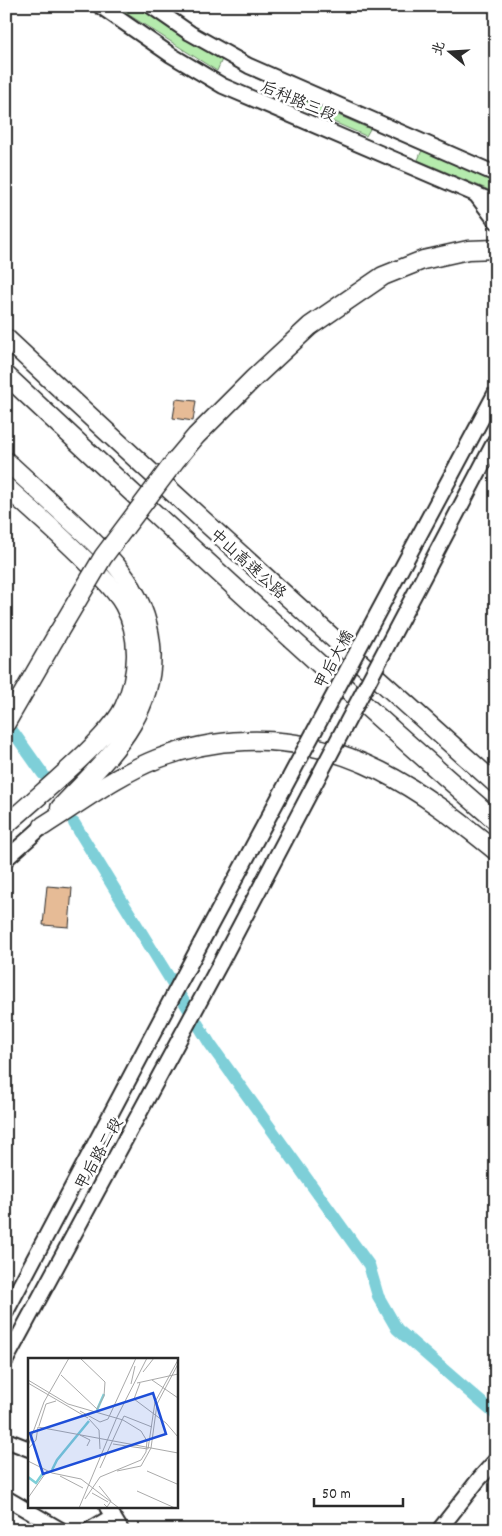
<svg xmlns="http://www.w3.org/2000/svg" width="502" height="1536" font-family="Dekko,'LXGW WenKai TC',sans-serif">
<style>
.green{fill:#b5ebad;stroke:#708b6c}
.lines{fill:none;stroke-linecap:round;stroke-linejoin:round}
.canal{stroke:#7ecfd8;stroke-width:12}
.building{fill:#e6bb96;stroke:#2b2b2b}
.secondary-casing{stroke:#2b2b2b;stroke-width:18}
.highway-casing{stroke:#2b2b2b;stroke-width:21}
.secondary{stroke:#fff;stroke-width:14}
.highway{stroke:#fff;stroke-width:18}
.secondary-bridge-casing{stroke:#2b2b2b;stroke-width:18;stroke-linecap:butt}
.highway-bridge-casing{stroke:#2b2b2b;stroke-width:21;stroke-linecap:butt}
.secondary-bridge{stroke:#fff;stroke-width:14}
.highway-bridge{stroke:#fff;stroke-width:18}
.labels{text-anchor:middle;stroke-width:5;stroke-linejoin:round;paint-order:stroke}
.street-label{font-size:16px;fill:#2b2b2b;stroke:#fff}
.inset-river{fill:none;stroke:#7ecfd8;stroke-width:2.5}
.inset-road{fill:none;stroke:#aaa;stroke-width:1}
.view{fill:#1d4ed8;fill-opacity:0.15;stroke:#1d4ed8;stroke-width:2.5}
.inset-edge{fill:none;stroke:#2b2b2b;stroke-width:2.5}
</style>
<rect width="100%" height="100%" fill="#fff"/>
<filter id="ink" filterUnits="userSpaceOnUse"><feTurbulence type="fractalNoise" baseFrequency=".02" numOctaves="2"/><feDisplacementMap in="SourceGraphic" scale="10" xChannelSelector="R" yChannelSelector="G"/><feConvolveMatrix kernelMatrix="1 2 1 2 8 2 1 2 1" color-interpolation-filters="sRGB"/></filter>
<g filter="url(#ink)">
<g class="green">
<polygon points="115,6 136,6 173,29 223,57 217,71"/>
<polygon points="274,87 370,129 366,136 271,95"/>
<polygon points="422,150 496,181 496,193 418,160"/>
</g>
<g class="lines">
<g class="canal">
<polyline points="14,733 43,774"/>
<polyline points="74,823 210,1044 369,1265 378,1296 397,1329 496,1415"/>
</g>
</g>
<g class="building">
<polygon points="176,399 196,401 193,421 173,418"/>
<polygon points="47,886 72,888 69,927 43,925"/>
</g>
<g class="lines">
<g class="secondary-casing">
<g id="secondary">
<polyline points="100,6 171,55 223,86 496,203"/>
<polyline points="151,6 190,33 249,66 496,174"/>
<polyline points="477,196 496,221"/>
<polyline points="6,859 43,826"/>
<polyline points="6,1312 201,943"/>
<polyline points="6,1360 221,962"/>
<polyline points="6,1440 29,1449"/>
<polyline points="6,1498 61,1530"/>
<polyline points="107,1507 121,1530"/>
<polyline points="89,1530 113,1516"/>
<polyline points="439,1530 479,1479 496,1460"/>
</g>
</g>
<g class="highway-casing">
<g id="highway">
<path d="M 6,338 C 167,489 331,637 496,784"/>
<path d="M 6,375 C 167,526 329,676 496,821"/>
<path d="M 6,461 C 27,480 47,499 68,518 C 85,534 104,550 119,569 C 156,616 163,672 132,724 C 114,755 85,781 60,808"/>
<path d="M 6,487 C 35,513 65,539 92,567 C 103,579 116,590 124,605 C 141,636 139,676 124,707 C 118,721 106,732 96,743 C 68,772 36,798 6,825"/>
<polyline points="6,723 58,633"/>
<path d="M 43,826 C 80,803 116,775 157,759 C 186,748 214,742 245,741 C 348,737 420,789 496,851"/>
</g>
</g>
<use href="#secondary" class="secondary"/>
<use href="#highway" class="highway"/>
<g class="secondary-bridge-casing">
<g id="secondary-bridge">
<polyline points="201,943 496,392"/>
<polyline points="221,962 496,439"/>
</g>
</g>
<g class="highway-bridge-casing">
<polyline id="highway-bridge" points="58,633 103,557 175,461 196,436 253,379 310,326 383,276 423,260 468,250 496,249"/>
</g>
<use href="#secondary-bridge" class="secondary-bridge"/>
<use href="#highway-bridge" class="highway-bridge"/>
</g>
</g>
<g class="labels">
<g class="street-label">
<text transform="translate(299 100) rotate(23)" y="6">后科路三段</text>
<text transform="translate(249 563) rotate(42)" y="6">中山高速公路</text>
<text transform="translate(333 659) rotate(-62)" y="6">甲后大橋</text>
<text transform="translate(98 1153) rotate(-61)" y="6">甲后路二段</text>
</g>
</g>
<g transform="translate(28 1358)">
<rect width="150" height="150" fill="#fff"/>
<path class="inset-river" d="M 69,52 L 76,36M 24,112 L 29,102 L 61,63M 0,119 L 8,125 L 15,115"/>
<path class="inset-road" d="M 115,14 L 126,0M 33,17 L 69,51 L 76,38 L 77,24 L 52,0M 0,22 L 40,46M 124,22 L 150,40M 0,25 L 60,60M 109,25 L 150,16M 112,25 L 106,41 L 138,65 L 150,79M 103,26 L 107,8M 40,46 L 95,62 L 113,73 L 119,83 L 118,94 L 113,102 L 72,119 L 57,141M 52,53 L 72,64 L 80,61 L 108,0M 61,61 L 71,72 L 72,91M 94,62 L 96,58 L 124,69M 11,68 L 18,46 L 28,43M 10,69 L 150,95M 52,77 L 62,82 L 59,88M 85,86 L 120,91 L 127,44 L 150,2M 0,88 L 16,44 L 41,0M 123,90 L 129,46 L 150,6M 0,91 L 8,82 L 10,69M 0,103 L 24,115 L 53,121 L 91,150M 72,110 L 94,62M 89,113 L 113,108 L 123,90M 119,113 L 149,126M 32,118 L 55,130M 71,128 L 83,143 L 79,149 L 76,146M 109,133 L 147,150M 64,135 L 80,144M 0,140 L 19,113M 51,150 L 89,59 L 119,0"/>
<path class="view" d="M 125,35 L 138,76 L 15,116 L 2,75 Z"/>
<rect width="150" height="150" class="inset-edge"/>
</g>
<rect width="502" height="1536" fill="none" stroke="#fff" stroke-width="25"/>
<rect x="12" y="12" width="477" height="1511" fill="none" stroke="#2b2b2b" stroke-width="2" filter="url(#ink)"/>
<g transform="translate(450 52) rotate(288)" stroke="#ffffff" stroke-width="4" paint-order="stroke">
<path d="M0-4L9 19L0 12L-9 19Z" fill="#2b2b2b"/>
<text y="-8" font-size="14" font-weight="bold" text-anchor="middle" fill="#2b2b2b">北</text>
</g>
<path d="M314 1498v8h89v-8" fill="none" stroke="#2b2b2b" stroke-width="2.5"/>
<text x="322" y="1498" font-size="15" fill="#2b2b2b" stroke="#ffffff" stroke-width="4" paint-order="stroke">50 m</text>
</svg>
